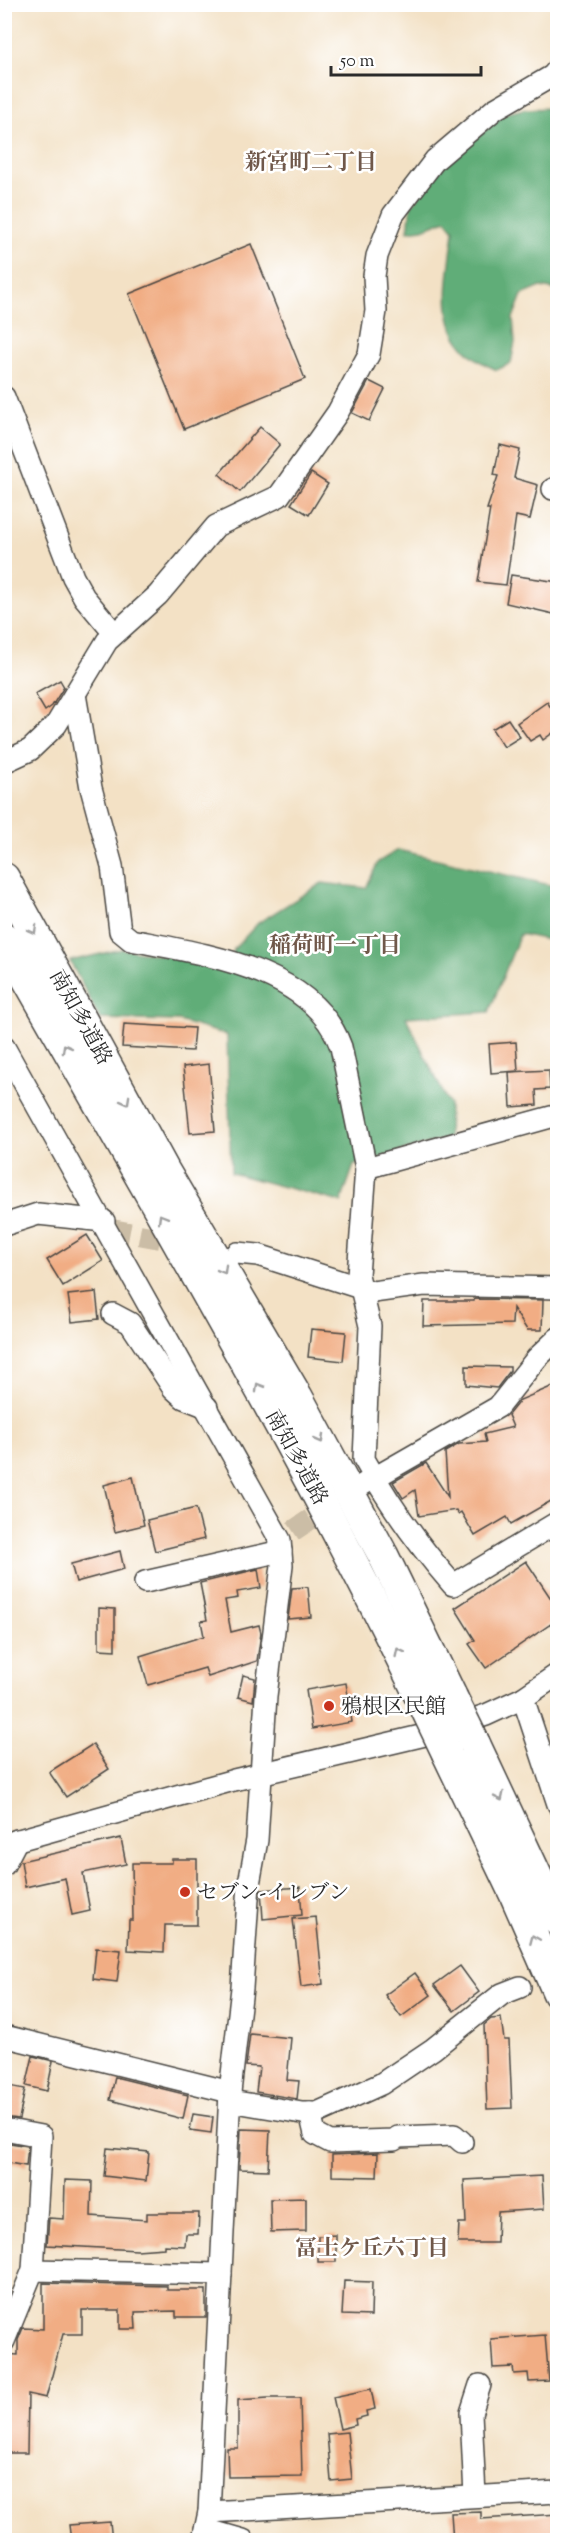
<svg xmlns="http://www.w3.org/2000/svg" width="562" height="2545" font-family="'Sorts Mill Goudy','Noto Serif JP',serif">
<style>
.forest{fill:#61ad78;stroke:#466c52;stroke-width:1.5}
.building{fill:#f1ad84}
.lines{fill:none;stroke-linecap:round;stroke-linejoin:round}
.minor-tunnel{stroke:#cbbda6;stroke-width:21;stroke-dasharray:21 10;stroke-linecap:butt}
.minor-casing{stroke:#494642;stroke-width:24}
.highway-casing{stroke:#494642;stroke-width:33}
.minor{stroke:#fff;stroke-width:21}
.highway{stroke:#fff;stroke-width:30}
.highway-bridge-casing{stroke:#494642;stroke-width:33;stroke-linecap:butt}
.highway-bridge{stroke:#fff;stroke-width:30}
.oneway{stroke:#a0a0a0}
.poi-dot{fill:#c8321e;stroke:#fff;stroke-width:2}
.labels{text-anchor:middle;stroke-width:5;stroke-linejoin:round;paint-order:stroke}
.street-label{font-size:21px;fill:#2b2b2b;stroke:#fff}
.poi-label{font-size:21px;fill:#2b2b2b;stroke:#fff;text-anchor:start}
.neighbourhood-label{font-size:22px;font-weight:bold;fill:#70584a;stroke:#fff}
</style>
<rect width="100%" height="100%" fill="#fff"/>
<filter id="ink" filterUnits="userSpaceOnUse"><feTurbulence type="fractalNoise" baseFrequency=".0167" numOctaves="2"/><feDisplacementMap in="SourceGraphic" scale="12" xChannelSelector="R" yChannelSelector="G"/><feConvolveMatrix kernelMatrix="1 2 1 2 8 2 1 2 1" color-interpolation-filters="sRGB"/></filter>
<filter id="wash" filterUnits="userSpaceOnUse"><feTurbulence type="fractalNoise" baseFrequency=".008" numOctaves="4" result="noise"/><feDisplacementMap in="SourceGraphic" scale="24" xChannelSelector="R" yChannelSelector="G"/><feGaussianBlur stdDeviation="1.35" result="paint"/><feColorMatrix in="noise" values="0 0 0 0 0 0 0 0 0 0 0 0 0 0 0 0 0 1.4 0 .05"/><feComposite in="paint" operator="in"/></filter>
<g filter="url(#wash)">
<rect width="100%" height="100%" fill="#f3e1c5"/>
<g class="forest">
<path d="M 557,108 L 557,290 L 541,287 L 522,295 L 513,318 L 515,342 L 511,363 L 497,370 C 430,343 448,287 454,230 L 446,220 L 423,229 L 408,231 L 411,206 L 439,171 L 504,114 L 524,109 Z"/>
<polygon points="398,850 554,886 557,890 557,932 548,940 520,934 489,1012 406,1017 449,1105 448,1138 354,1165 341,1202 231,1173 227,1035 179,1021 100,1019 70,961 122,949 230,966 234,949 258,923 322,883 366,888 378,862"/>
</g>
<g id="blocks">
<g class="building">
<polygon points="251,244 305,379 184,429 129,294"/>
<polygon points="369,381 385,389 369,421 352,413"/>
<polygon points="260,427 280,444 240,492 219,474"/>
<polygon points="500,445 520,450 514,478 538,485 530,519 516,516 506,585 478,582 490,509 487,509 498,476 494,475"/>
<polygon points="311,473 328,484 309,515 291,504"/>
<polygon points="511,575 558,582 558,615 506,603"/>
<polygon points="60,680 64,687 52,706 45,711 35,694"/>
<polygon points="547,702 558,717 558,729 543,740 540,735 530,741 517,723"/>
<polygon points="508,719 520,737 504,747 492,729"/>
<polygon points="124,1024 194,1028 192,1051 122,1047"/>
<polygon points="516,1042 518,1071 491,1073 489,1044"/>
<polygon points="209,1064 215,1131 190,1133 183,1067"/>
<polygon points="549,1070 550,1089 536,1090 537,1105 511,1107 509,1072"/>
<polygon points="87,1235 103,1261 63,1286 47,1260"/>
<polygon points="96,1292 99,1319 72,1322 68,1295"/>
<polygon points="474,1299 543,1300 542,1330 527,1330 513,1308 512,1324 423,1326 424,1301 474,1301"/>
<polygon points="311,1329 346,1332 343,1361 308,1357"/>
<polygon points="466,1366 510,1367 510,1371 497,1388 466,1385"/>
<polygon points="558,1384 558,1497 511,1524 507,1517 475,1536 461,1512 458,1514 456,1510 419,1516 415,1490 403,1498 393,1482 426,1463 448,1497 445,1452 459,1444 486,1442 484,1434 513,1427 508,1415 520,1400"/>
<polygon points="133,1477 144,1525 115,1532 104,1485"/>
<polygon points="196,1508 204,1539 155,1551 147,1520"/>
<polygon points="120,1551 124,1569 76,1582 71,1564"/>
<polygon points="526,1561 558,1609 558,1619 486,1668 469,1644 475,1640 455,1608"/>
<polygon points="258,1569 261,1588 237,1592 238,1598 225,1600 231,1632 259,1625 261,1633 257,1661 208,1677 205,1668 148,1685 140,1656 204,1636 201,1621 207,1620 200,1583"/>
<polygon points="308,1587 311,1617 288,1619 292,1588"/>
<polygon points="99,1608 115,1609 115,1650 99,1649"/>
<polygon points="243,1675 255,1678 253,1701 238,1697"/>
<polygon points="346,1683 352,1722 312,1729 306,1690"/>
<polygon points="93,1744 109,1769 66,1797 49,1772"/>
<polygon points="121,1838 126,1864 83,1873 90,1911 72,1915 65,1878 25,1887 21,1861"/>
<polygon points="172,1859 197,1859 197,1925 165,1925 164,1952 128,1950 129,1920 133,1920 132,1863 172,1863"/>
<polygon points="300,1887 302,1915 263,1919 261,1890"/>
<polygon points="316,1917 323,1984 301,1987 293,1919"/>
<polygon points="96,1948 121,1950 117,1982 93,1979"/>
<polygon points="460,1966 479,1992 454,2011 434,1985"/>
<polygon points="415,1973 431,1995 401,2017 385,1995"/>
<polygon points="501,2018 504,2040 509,2040 512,2108 487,2109 484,2025 491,2019"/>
<polygon points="250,2034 291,2038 287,2080 299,2081 297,2099 256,2092 259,2067 246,2066"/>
<polygon points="33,2056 53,2061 47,2091 26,2086"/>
<polygon points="115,2077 188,2095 183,2119 110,2100"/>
<polygon points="4,2085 25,2089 19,2119 4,2117"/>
<polygon points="193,2114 213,2117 211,2133 190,2130"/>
<polygon points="241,2129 270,2130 268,2170 239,2169"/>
<polygon points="4,2142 28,2146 26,2166 4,2162"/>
<polygon points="107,2148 149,2152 146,2181 104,2176"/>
<polygon points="378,2153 377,2177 332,2176 332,2155"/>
<polygon points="542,2176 544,2209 498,2212 497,2243 458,2243 459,2223 466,2223 464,2180"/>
<polygon points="65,2180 92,2181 91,2216 147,2220 147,2213 199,2213 198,2234 186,2234 185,2246 164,2245 164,2248 137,2250 47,2245 49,2218 64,2219"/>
<polygon points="306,2198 306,2231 271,2232 270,2199"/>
<polygon points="336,2235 336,2262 318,2262 318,2236"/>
<polygon points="344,2281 372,2282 371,2316 342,2315"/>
<polygon points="43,2283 167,2286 167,2290 206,2290 206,2317 176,2317 176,2311 135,2312 136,2329 120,2329 120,2310 82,2310 82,2334 63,2334 46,2398 28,2394 27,2453 4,2453 4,2354 18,2355 18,2340 23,2328 43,2329"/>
<polygon points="545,2335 549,2381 529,2382 528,2373 514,2374 513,2367 493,2368 491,2339"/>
<polygon points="371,2389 375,2409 366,2411 367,2416 355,2419 356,2425 340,2429 333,2397"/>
<polygon points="268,2398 300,2398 302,2476 228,2477 227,2448 238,2448 238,2400"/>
<polygon points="347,2432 352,2479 331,2481 327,2434"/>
<polygon points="481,2512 481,2519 558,2514 558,2541 453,2541 451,2513"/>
<polygon points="110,2522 112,2541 71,2541 69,2525"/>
</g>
</g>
</g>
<g filter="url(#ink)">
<use href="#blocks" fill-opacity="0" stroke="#494642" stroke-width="1.5"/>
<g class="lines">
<g class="minor-tunnel">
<polyline points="109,1229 185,1243"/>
<polyline points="293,1531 335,1503"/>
</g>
<g class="minor-casing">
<g id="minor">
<polyline points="4,397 73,577 84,597 114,633"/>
<polyline points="553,489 558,490"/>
<path d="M 75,694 L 91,788 L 112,866 L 120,931 L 131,940 C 203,954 313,968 341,1047 L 366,1168 L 358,1275 L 370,1326 L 364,1459 C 389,1504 419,1546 453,1585 L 558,1522"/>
<polyline points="4,762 30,750 56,725 107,641 158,595 216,526 279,496 338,412 369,354 376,311 374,276 377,256 393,215 435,160 495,109 552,76 558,69"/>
<polyline points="4,1047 280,1540 282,1565 266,1696 257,1840 249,1884 242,1988 230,2092 209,2512 203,2540"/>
<polyline points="366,1168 558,1115"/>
<polyline points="4,1225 38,1214 104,1221"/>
<polyline points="237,1253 258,1255 373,1292 424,1285 558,1288"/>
<polyline points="113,1314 130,1323 173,1388 184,1398 207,1407"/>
<polyline points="362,1485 498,1407 537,1358 558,1338"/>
<polyline points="145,1582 281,1551"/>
<polyline points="523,1698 558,1804"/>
<polyline points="4,1844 234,1780 425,1735 486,1715 523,1698 558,1674"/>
<polyline points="4,1865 17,1840"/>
<polyline points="4,2036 230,2092"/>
<polyline points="230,2101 302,2113 317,2113 381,2084 433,2049 502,1994 520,1987"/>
<polyline points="310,2113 315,2134 330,2142 394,2140 398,2137 454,2135 462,2142"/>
<polyline points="4,2129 41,2136 33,2270"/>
<polyline points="4,2341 33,2270 221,2274"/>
<polyline points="475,2496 471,2413 480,2385"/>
<polyline points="209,2512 558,2492"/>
<polyline points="205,2529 243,2540"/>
</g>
</g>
<g class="highway-casing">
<g id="highway">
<polyline points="4,878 164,1170 297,1396 383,1555 452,1697"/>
<path d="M 4,938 C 148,1192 298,1443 424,1705"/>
<polyline points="475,1744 558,1921"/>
<polyline points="447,1753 515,1895 558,1993"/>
</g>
</g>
<use href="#minor" class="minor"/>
<use href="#highway" class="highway"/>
<g class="highway-bridge-casing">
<g id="highway-bridge">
<polyline points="452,1697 475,1744"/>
<polyline points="424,1705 447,1753"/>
</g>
</g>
<use href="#highway-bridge" class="highway-bridge"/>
</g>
<defs><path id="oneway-chevron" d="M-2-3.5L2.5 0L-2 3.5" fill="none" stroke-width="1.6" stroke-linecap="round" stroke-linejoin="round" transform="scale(1.5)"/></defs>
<g class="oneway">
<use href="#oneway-chevron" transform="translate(33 930) rotate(61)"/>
<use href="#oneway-chevron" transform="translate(66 1048) rotate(-119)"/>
<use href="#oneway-chevron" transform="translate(126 1101) rotate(61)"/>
<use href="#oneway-chevron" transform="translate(162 1218) rotate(-120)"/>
<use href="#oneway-chevron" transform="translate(223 1270) rotate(60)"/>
<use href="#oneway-chevron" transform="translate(259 1387) rotate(-120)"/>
<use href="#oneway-chevron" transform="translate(320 1439) rotate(61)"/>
<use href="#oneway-chevron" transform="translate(399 1652) rotate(-116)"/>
<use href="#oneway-chevron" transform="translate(500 1797) rotate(64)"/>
<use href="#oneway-chevron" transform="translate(534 1939) rotate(-113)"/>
</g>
</g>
<g class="poi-dot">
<circle cx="329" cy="1706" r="6"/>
<circle cx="185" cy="1892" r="6"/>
</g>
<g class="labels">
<g class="street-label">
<text transform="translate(81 1017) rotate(61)" y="7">南知多道路</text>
<text transform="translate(297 1457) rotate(61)" y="7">南知多道路</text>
</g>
<g class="poi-label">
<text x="341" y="1713">鴉根区民館</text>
<text x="197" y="1899">セブン-イレブン</text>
</g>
<g class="neighbourhood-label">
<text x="311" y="169">新宮町二丁目</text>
<text x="335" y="952">稲荷町一丁目</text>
<text x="372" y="2255">冨士ケ丘六丁目</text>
</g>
</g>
<rect width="562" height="2545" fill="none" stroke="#fff" stroke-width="24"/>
<path d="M331 66v9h150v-9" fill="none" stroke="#2b2b2b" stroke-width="3"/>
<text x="340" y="66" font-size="18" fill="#2b2b2b" stroke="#ffffff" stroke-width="4.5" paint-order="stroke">50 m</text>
</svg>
